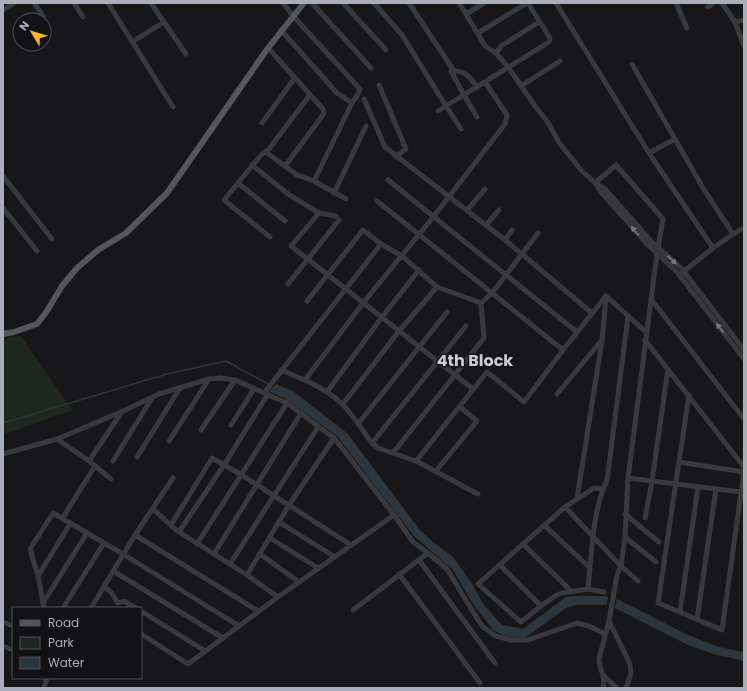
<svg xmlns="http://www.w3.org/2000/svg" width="747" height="691" font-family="Poppins,sans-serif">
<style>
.green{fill:#1f2820}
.water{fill:#2c363e}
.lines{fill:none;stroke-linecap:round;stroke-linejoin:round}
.stream{stroke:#2c363e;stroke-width:1.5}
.minor{stroke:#38393f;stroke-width:5}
.major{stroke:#54565e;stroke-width:6}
.oneway{fill:#767983}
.labels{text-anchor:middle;stroke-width:3;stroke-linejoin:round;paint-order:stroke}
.quarter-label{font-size:16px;font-weight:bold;fill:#cacdd6;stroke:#121214}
</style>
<rect width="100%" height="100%" fill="#171719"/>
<polygon class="green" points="21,336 72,410 3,435 3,339"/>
<g class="water">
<polygon points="276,384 293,391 347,433 419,529 433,542 453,557 471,582 484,605 499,622 503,625 523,629 566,597 577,596 605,596 608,597 607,605 577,605 566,608 526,637 519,638 505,636 493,630 473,604 453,570 413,535 337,436 286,399 269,391"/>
<polygon points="617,599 686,634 719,647 744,652 744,661 713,654 688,645 615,608"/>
</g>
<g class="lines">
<polyline class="stream" points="3,423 167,374 226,361 268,384"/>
<g class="minor">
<polyline points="34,3 43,16"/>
<polyline points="74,3 83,17"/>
<polyline points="108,3 173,107"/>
<polyline points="151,3 186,54"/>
<polyline points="283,3 294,17 360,89 357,96 352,103"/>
<polyline points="312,3 371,68"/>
<polyline points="343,3 386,50"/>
<polyline points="374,3 402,35 446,106 549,42 550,38 528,3"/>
<polyline points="409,3 454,71"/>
<polyline points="459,3 466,14 485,46 496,53 508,67 535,106 547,121 560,144 581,170 595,183 605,189 651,241 681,268 744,350"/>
<polyline points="556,3 649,153 713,248"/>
<polyline points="676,3 687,28"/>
<polyline points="722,3 735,22 744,46"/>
<polyline points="708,7 713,3"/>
<polyline points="3,10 14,3"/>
<polyline points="466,14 484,3"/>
<polyline points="735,22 744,20"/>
<polyline points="281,30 337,93 352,103 314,181"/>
<polyline points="478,33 527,3"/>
<polyline points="132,42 164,22"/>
<polyline points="268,48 323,109 324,113 320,119 285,166"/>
<polyline points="496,53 501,46 539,22"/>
<polyline points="632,64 703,188 733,234"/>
<polyline points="379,85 406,149 396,156"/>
<polyline points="521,86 560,61"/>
<path d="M 477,87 C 470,77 465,70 451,71 L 464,95 L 477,117"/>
<polyline points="364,99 385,147 505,240 592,313"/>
<polyline points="438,111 446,106 461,129"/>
<polyline points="262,123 294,79"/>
<polyline points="266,152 297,175 314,181 346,199"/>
<polyline points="649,153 675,139"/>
<polyline points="252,165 288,194 319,213 336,216"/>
<polyline points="3,176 52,239"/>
<polyline points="388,180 577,332"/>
<polyline points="238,183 285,221"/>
<polyline points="595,183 616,165 663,219 658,248"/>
<polyline points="596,184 601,192 647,244 677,272 744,359"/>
<polyline points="334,193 366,126"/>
<polyline points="3,208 37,251"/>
<polyline points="467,210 485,189"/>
<polyline points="319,213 291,246 473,389"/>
<polyline points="486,225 499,210"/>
<polyline points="538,233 492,293 563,350"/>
<polyline points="270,237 224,200 261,155 269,149 309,96"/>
<polyline points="505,240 512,230"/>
<polyline points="683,272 713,248 741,229 744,229"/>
<polyline points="288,284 339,220"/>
<polyline points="606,296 646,332"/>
<polyline points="651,299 744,419"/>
<polyline points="307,301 363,230 381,244 402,256 437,287 481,303 492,293 377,201"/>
<polyline points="645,340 744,467"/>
<path d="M 281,370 C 302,379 324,387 341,403 C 352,413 363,431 372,443 L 378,448 L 416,461 L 478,494"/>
<polyline points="305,380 363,303 434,216 505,124 507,115 485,82"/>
<polyline points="327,392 382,317 419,270"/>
<polyline points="264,393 381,244"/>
<polyline points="557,394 601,341"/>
<polyline points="689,395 658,603 722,630 744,471"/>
<polyline points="343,404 399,331 437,287"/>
<polyline points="358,424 447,312"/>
<polyline points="231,425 254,389"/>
<polyline points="201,430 235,380"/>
<polyline points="57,439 89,461 111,479"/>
<polyline points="169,441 209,379"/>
<polyline points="372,443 466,326"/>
<polyline points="393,453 484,338 481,303"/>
<polyline points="3,454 57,439 121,412 159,394 209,379 220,378 235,380 287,403 334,438 394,515 413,542 428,553"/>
<polyline points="137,457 180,388"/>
<polyline points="89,461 121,413"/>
<polyline points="113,461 152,398"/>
<polyline points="416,461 487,372 524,402 563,350 606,296"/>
<polyline points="679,462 744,472"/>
<polyline points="436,471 477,421 460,407"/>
<polyline points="628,478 741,492"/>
<polyline points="602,489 594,488 565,507 478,584 521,622 541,606 555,596 562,593 588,589 604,592"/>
<polyline points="577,498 602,341 606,297"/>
<polyline points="565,507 621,566 638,581"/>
<polyline points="153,509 176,530 247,575 278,597"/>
<polyline points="625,514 659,542"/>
<polyline points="645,518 652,481 668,369"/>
<polyline points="62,519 95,466"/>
<polyline points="279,522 335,557"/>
<polyline points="171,525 212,458 240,474 351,545"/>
<polyline points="544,525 590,568"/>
<polyline points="179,532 224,465 268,394"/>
<polyline points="135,535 258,611"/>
<polyline points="625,537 656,562"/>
<polyline points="270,538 318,568"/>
<polyline points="197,544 287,403"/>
<polyline points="523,544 571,591"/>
<polyline points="214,554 301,413"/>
<polyline points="260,554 299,582"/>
<polyline points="419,560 495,663"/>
<polyline points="230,564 318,427"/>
<polyline points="500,565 541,606"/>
<polyline points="113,571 223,638"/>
<polyline points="399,574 480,683"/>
<polyline points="247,575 289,505 334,438"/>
<polyline points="38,576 70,524"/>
<polyline points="104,587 111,592 118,603 124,601 136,608"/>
<path d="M 588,589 C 591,559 593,506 607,481 L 628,316"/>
<polyline points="43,603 87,533"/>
<polyline points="44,608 38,576 30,549 53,513 123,554 239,626"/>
<polyline points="63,608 104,543"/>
<polyline points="91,608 135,535 173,478"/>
<polyline points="353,610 428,553 447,569 473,612 483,627 496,636 511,640 528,640 577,623 589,626 605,634"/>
<polyline points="141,611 205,651"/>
<polyline points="680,612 698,487"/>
<polyline points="697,619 716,489"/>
<polyline points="609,621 630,664 631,674 626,688"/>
<polyline points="3,622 13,626"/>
<polyline points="141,634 188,664 278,597 394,515"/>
<polyline points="3,646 13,650"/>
<polyline points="604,676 617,688"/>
<polyline points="44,688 47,678"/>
<path d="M 603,688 C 606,673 599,671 599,659 L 609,621 L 617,575 L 621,566 L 625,537 L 628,478 L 657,254"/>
</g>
<polyline class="major" points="3,334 14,332 37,324 47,311 62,286 77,268 98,250 126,233 167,193 268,48 304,3"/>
</g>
<defs><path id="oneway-solid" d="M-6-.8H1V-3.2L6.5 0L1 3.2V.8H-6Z"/></defs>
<g class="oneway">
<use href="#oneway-solid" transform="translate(635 231) rotate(-131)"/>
<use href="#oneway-solid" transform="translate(672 260) rotate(44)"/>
<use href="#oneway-solid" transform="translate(720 328) rotate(-128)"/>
</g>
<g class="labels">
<g class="quarter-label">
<text x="475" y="366">4th Block</text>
</g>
</g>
<rect width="747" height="691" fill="none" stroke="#a9aeba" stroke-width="8"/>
<rect x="12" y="607" width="130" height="72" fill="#121214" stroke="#4e5056"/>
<rect x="20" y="620" width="20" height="6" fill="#54565e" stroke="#4e5056"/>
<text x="48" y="627" font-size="12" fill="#a9aeba">Road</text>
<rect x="20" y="637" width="20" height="12" fill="#1f2820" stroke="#4e5056"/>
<text x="48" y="647" font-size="12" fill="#a9aeba">Park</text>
<rect x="20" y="657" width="20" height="12" fill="#2c363e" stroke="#4e5056"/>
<text x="48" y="667" font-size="12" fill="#a9aeba">Water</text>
<g transform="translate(32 32) rotate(308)"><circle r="19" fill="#121214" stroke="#4e5056"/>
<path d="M0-3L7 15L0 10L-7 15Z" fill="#fbb52d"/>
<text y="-6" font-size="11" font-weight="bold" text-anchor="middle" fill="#a9aeba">N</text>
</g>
</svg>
